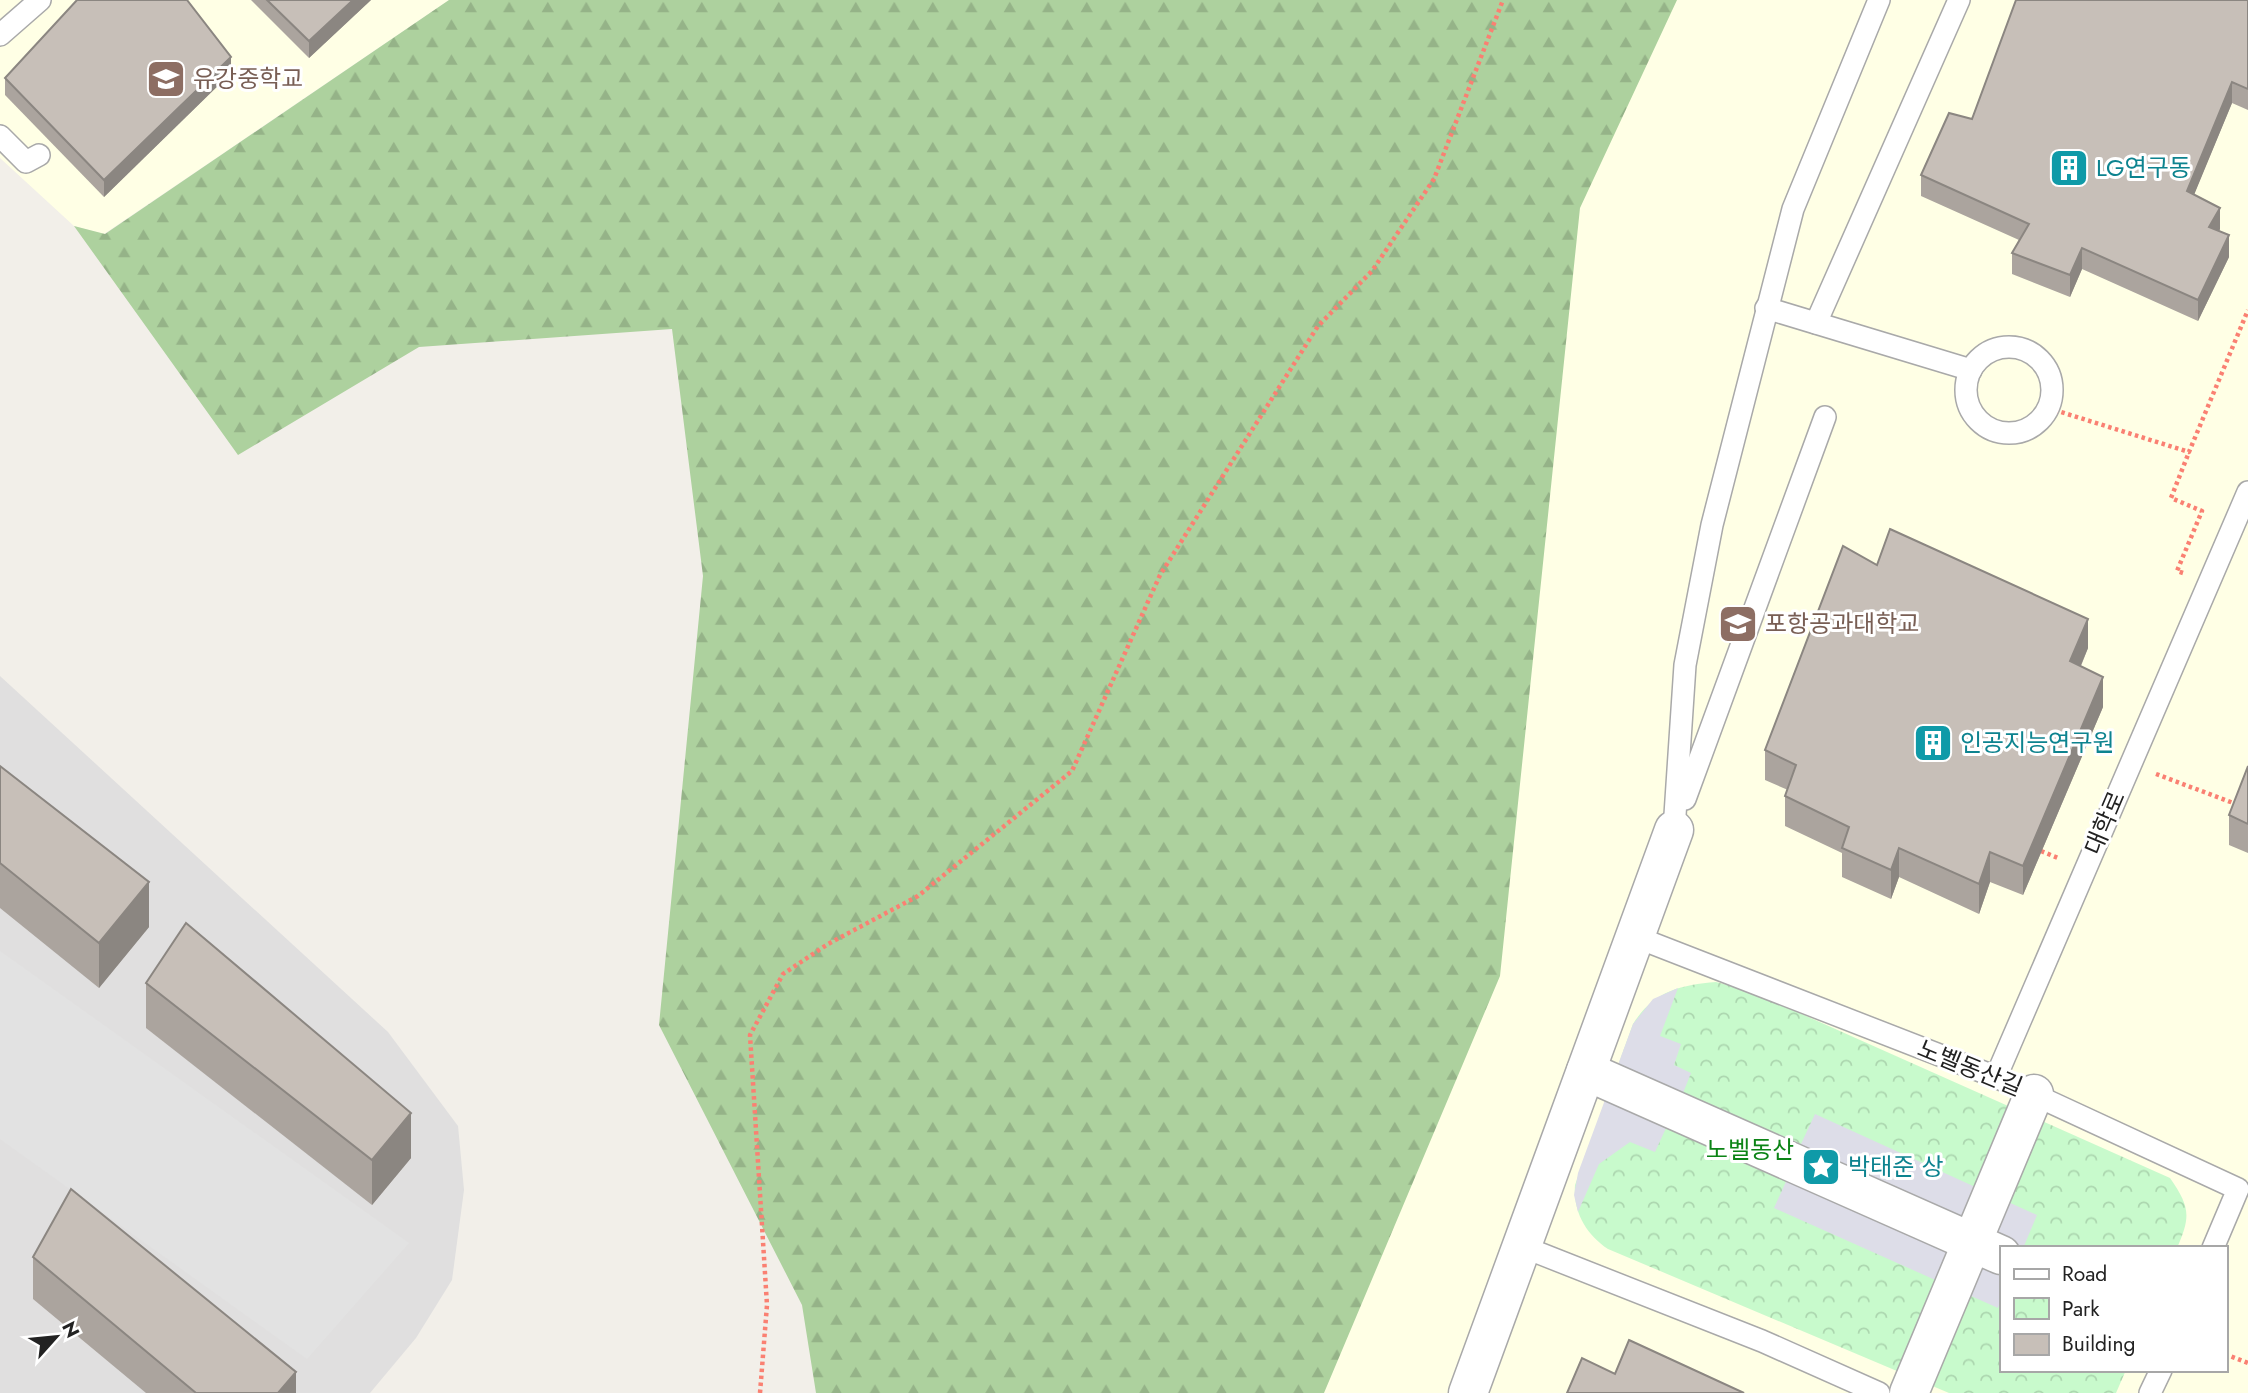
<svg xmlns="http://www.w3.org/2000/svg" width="2248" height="1393" font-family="Jost,'Noto Sans KR',sans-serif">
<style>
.residential{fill:#e0dfdf}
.education{fill:#ffffe5;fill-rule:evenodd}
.forest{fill:url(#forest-firs)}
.park{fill:url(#park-crowns)}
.parking{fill:#e2e2e2}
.plaza{fill:#dddde8}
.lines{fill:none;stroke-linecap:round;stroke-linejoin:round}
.lane-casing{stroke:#a9a9a9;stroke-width:24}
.street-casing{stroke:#a9a9a9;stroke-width:41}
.path{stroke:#fa8072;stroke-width:4.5;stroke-dasharray:3.5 3.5;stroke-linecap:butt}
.lane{stroke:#fff;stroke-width:21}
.street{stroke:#fff;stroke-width:38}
.wall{fill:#aba49e}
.shaded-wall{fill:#8b8681}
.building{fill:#c7bfb8;stroke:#8b8681;stroke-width:2}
.labels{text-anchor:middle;stroke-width:6;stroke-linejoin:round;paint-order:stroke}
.education-label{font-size:24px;fill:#785e54;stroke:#fff;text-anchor:start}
.culture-label{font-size:24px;fill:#0d838f;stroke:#fff;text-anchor:start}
.street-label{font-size:24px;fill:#222;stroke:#fff}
.park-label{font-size:24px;fill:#0c8416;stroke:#fff}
</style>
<defs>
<pattern id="forest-firs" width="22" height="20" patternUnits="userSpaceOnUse" patternTransform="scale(1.75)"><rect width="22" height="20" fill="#add19e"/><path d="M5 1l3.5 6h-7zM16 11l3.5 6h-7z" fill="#95b388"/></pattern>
<pattern id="park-crowns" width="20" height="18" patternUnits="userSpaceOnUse" patternTransform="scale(1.75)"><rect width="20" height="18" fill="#c8facc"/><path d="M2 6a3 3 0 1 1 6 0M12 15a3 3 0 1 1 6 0" fill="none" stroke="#acd6af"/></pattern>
</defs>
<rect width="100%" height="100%" fill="#f2efe9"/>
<polygon class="residential" points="0,676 388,1032 458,1126 464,1190 452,1280 416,1338 370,1393 0,1393"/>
<g class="education">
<polygon points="0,0 449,0 104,234 74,226 0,158"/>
<path d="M 1327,0 L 2248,0 L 2248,1393 L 1104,1393 ZM 2001,1248 L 2225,1248 L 2225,1370 L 2001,1370 Z"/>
</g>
<polygon class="forest" points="449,0 1677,0 1580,208 1500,976 1324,1393 816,1393 802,1305 659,1025 703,576 672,329 419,347 238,455 74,226 105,234"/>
<path class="park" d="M 1716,982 L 1750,991 L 2170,1178 C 2190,1207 2191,1216 2177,1248 L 2001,1248 L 2001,1370 L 2126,1370 L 2116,1393 L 1949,1393 L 1608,1249 C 1586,1234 1573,1212 1575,1185 L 1633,1024 C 1653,992 1679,985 1716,982 Z"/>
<polygon class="parking" points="0,951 409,1243 307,1359 0,1139"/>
<polygon class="plaza" points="1678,988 1660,1036 1681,1044 1674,1065 1691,1073 1683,1093 1801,1144 1815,1114 2037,1215 2024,1246 2027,1248 2001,1248 2001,1300 1998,1308 1774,1208 1788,1177 1667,1126 1655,1152 1630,1142 1599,1164 1578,1212 1574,1195 1578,1173 1633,1024 1653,999"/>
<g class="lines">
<g class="lane-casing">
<g id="lane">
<polyline points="0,35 40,0"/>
<polyline points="0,136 26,162 39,155"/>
<polyline points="1766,308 1971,370"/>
<polyline points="1816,323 1959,0"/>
<circle cx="2009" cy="390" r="43"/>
<polyline points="1685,799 1825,417"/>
<polyline points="1674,830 1685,665 1712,525 1793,209 1879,0"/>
<polyline points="1636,937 1996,1077 2238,1189 2213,1248"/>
<polyline points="1996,1077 2248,492"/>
<polyline points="1521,1246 1762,1341 1879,1393"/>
<polyline points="2150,1393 2161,1370"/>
</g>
</g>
<g class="street-casing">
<g id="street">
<polyline points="1586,1071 2001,1255"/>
<polyline points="1468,1393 1674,830"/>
<polyline points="1909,1393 2034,1094"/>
</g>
</g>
<g class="path">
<polyline points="2048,408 2189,452 2248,310"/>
<polyline points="2183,573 2177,571 2202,511 2171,498 2189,452"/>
<polyline points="2156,774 2236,804"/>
<polyline points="2041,851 2058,858"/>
<polyline points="2225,1354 2248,1363"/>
<polyline points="760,1393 767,1305 750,1035 783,974 828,944 918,896 1072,771 1160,575 1318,326 1372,271 1434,179 1503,0"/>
</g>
<use href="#lane" class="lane"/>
<use href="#street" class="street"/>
</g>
<g class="wall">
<polygon points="251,0 371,0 309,58"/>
<polygon points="2248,0 2248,110 2232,103 2194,194 2220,229 2219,231 2229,257 2198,321 2082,269 2070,297 2012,274 2012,253 2019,240 1921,196 1921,175 1972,119"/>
<polygon points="231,73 104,197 5,95 5,78"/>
<polygon points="1877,565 2088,648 2081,666 2103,707 2023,895 1990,882 1979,914 1899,877 1891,899 1842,877 1842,853 1785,826 1785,796 1788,790 1765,780 1765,750"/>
<polygon points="0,766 149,927 99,988 0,908"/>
<polygon points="2248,766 2248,853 2229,845 2229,815"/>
<polygon points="146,983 411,1158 372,1205 146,1028"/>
<polygon points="33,1257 296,1393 146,1393 33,1299"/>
</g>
<g class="shaded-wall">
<polygon points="353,0 371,0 309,58 309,41"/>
<polygon points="231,57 231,73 104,197 104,180"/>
<polygon points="2232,82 2232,103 2187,212 2187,191"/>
<polygon points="2220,208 2220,229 2209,249 2209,227"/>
<polygon points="2229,235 2229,257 2198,321 2198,300"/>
<polygon points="2082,248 2082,269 2070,297 2070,275"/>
<polygon points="2088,619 2088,648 2070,691 2070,661"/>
<polygon points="2103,677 2103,707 2023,895 2023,866"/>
<polygon points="1899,848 1899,877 1891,899 1891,870"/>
<polygon points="1990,852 1990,882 1979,914 1979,884"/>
<polygon points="149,882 149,927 99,988 99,943"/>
<polygon points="411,1113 411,1158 372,1205 372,1160"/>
<polygon points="296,1372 296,1393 278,1393"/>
</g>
<g class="building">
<polygon points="77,0 187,0 231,57 104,180 5,78"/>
<polygon points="267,0 353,0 309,41"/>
<polygon points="2016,0 2248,0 2248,89 2232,82 2187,191 2220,208 2209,227 2229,235 2198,300 2082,248 2070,275 2012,253 2029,224 1921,175 1949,113 1972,119"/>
<polygon points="1890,529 2088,619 2070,661 2103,677 2023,866 1990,852 1979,884 1899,848 1891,870 1842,848 1849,827 1785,796 1796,765 1765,750 1843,546 1877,565"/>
<polygon points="0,766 149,882 99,943 0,863"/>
<polygon points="2248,766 2248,824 2229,815"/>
<polygon points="186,923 411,1113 372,1160 146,983"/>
<polygon points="71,1189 296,1372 278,1393 196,1393 33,1257"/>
<polygon points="1629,1340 1744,1393 1567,1393 1582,1358 1615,1374"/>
</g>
<defs>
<g id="school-square" transform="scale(2.0125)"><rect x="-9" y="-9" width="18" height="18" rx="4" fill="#8d6e63" stroke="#fff"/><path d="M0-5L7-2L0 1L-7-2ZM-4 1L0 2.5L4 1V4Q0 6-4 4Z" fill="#fff"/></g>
<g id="building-square" transform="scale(2.0125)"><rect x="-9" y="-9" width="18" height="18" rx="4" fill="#0f9aa8" stroke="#fff"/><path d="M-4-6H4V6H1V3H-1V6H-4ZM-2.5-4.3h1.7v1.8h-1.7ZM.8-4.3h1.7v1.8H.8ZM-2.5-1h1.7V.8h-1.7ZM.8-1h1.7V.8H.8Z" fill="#fff"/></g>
<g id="university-square" transform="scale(2.0125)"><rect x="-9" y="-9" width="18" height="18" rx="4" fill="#8d6e63" stroke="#fff"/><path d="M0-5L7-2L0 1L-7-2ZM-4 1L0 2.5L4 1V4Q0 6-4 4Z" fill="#fff"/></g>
<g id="sight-square" transform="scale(2.0125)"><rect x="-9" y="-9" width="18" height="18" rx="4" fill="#0f9aa8" stroke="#fff"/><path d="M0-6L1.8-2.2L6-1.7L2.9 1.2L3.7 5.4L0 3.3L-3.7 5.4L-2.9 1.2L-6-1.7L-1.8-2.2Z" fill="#fff"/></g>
</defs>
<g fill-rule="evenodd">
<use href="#school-square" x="166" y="79"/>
<use href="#building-square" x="2069" y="168"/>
<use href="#university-square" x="1738" y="624"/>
<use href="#building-square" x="1933" y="743"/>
<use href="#sight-square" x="1821" y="1167"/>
</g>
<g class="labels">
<g class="education-label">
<text x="193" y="87">유강중학교</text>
<text x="1765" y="632">포항공과대학교</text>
</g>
<g class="culture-label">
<text x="2096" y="176">LG연구동</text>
<text x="1960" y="751">인공지능연구원</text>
<text x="1848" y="1175">박태준 상</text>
</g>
<g class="street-label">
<text transform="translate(2105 823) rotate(-67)" y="8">대학로</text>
<text transform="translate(1970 1068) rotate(22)" y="8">노벨동산길</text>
</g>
<g class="park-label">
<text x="1750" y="1158">노벨동산</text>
</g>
</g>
<rect x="2000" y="1246" width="228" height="126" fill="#ffffff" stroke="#a7a7a7" stroke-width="2"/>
<rect x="2014" y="1269" width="35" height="10" fill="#ffffff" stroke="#a7a7a7" stroke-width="2"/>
<text x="2062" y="1281" font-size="21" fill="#222222">Road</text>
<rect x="2014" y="1298" width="35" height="21" fill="url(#park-crowns)" stroke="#a7a7a7" stroke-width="2"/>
<text x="2062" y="1316" font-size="21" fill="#222222">Park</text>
<rect x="2014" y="1334" width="35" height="21" fill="#c7bfb8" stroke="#a7a7a7" stroke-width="2"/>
<text x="2062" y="1351" font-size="21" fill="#222222">Building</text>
<g transform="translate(56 1337) rotate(63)" stroke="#ffffff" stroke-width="5" paint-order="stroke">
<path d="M0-5L12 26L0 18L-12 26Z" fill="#222222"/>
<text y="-10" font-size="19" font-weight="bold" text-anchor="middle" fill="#222222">N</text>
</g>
</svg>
